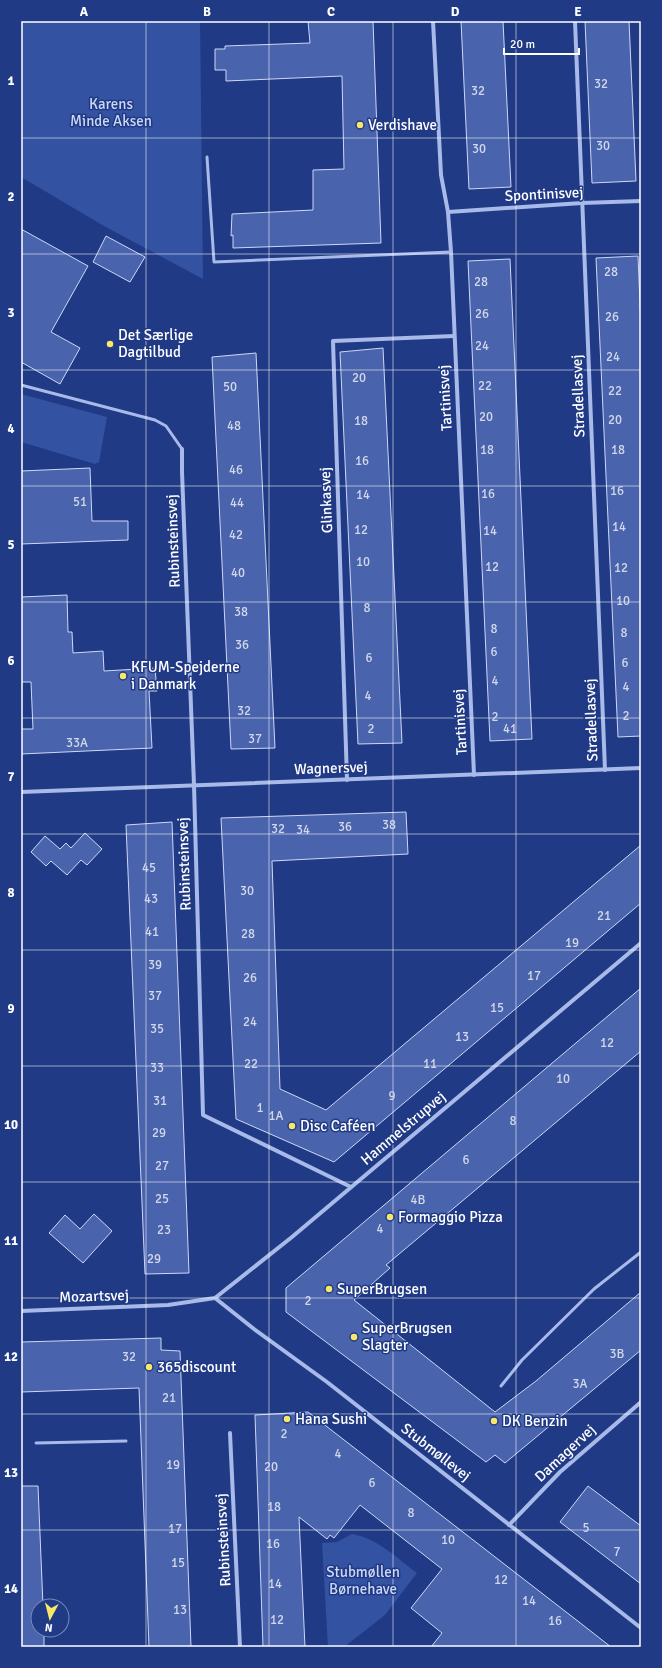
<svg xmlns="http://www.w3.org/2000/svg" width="662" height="1668" font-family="Signika,sans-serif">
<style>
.green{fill:#3452a2}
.building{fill:#4963ad;stroke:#cdd8f7}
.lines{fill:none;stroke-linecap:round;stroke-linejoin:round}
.lane{stroke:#a8bae9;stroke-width:3}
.street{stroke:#a8bae9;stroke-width:4}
.grid{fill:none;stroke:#fff;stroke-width:1;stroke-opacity:0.55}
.poi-dot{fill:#f7e869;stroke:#203a85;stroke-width:1.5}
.labels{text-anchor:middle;stroke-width:3;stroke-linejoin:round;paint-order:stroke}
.number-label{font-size:13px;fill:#d2d8ea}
.park-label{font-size:15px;fill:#cdd8f7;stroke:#203a85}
.poi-label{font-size:15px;fill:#fff;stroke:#203a85;text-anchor:start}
.street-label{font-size:15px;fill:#fff;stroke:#203a85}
.neatline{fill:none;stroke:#fff;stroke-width:1.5}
.grid-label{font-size:13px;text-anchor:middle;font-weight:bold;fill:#fff}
</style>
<rect width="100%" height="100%" fill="#203a85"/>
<g class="green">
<polygon points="21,21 200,21 203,279 104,226 21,177"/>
<polygon points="21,394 107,417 99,462 95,464 21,442"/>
<path d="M 352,1534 C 377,1538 397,1558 417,1573 L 385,1615 L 344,1647 L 328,1647 L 322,1543 L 337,1542 Z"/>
</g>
<g class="building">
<polygon points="308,21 373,21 381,243 233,248 233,235 231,236 232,214 313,210 313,170 344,169 342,76 226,81 226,70 215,70 215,49 225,49 225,46 310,43"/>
<polygon points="461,21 503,21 511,187 469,189"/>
<polygon points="585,21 629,21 636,181 592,183"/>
<polygon points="21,229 88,266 51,332 80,348 60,384 21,362"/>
<polygon points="106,236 145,257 130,282 93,262"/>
<polygon points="638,256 641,327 641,736 618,737 596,258"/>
<polygon points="510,259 532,739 490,741 468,261"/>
<polygon points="383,348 402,743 358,744 340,352"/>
<polygon points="256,353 275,748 231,749 212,357"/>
<polygon points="90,468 92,521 128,521 128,540 21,544 21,471"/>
<polygon points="67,595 68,632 72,632 73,653 103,651 104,671 155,668 157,691 149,691 152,748 21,754 21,729 33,729 31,682 21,682 21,597"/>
<polygon points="406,812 408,854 272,861 280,1089 326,1110 641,845 641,903 334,1162 236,1119 221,818"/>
<polygon points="172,822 189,1273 145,1274 126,825"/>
<polygon points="85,833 102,849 87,865 81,860 67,875 51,861 46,866 31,852 45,836 60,849 66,843 71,848"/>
<polygon points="641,988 641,1051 386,1265 390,1268 354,1300 495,1412 536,1381 641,1292 641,1350 505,1463 495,1455 486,1462 286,1312 286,1288"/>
<polygon points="94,1214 112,1231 83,1263 49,1233 65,1215 80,1229"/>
<polygon points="161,1338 161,1350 180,1351 191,1647 149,1647 139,1388 21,1392 21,1342"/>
<polygon points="308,1412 579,1622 611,1647 431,1647 442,1633 411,1608 442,1569 360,1505 334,1538 330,1535 327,1539 299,1517 305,1647 263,1647 255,1415"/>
<polygon points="21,1486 38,1486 43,1606 38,1606 38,1630 44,1630 44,1647 21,1647"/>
<polygon points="588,1486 641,1526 641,1584 560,1522"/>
</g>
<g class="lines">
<g class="lane">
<polyline points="207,157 214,262 451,252"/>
<polyline points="21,385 155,420 166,426 182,449"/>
<polyline points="501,1386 522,1360 594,1289 641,1252"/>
<polyline points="36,1443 126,1441"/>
</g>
<g class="street">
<polyline points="433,21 441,175 448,212 451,252 474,775"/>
<polyline points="575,21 605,770"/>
<polyline points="448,212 582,203 641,201"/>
<polyline points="182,449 182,472 194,785 203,1115 351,1187"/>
<polyline points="347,780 333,341 454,336"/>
<polyline points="21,792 641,768"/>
<polyline points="215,1298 254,1329 327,1382 641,1628"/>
<polyline points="21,1311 168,1305 215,1298 292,1237 641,943"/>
<polyline points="230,1433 240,1647"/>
<polyline points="509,1525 560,1472 641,1402"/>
</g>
</g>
<path class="grid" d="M 146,21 L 146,1647M 269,21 L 269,1647M 393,21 L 393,1647M 516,21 L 516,1647M 21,138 L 641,138M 21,254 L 641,254M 21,370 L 641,370M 21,486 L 641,486M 21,602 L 641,602M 21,718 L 641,718M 21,834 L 641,834M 21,950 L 641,950M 21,1066 L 641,1066M 21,1182 L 641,1182M 21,1298 L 641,1298M 21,1414 L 641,1414M 21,1530 L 641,1530"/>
<g class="poi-dot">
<circle cx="360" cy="125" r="4"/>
<circle cx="110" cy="344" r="4"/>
<circle cx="123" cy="676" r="4"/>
<circle cx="292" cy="1126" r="4"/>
<circle cx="390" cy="1217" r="4"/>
<circle cx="329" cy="1289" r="4"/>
<circle cx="354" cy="1337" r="4"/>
<circle cx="149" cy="1367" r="4"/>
<circle cx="287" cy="1419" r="4"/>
<circle cx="494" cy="1421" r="4"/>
</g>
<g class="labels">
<g class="number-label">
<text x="601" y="88">32</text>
<text x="478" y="95">32</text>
<text x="603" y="150">30</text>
<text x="479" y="153">30</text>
<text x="611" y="276">28</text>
<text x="481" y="286">28</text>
<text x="482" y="318">26</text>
<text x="612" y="321">26</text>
<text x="482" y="350">24</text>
<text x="613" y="361">24</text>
<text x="359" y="382">20</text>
<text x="485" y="390">22</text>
<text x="230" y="391">50</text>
<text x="615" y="395">22</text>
<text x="486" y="421">20</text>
<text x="615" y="424">20</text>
<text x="361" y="425">18</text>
<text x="234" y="430">48</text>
<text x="487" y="454">18</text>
<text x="618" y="454">18</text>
<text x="362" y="465">16</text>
<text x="236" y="474">46</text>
<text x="617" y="495">16</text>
<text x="488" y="498">16</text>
<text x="363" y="499">14</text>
<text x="80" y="506">51</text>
<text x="237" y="507">44</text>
<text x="619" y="531">14</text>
<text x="361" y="534">12</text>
<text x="490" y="535">14</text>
<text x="236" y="539">42</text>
<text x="363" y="566">10</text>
<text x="492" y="571">12</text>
<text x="621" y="572">12</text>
<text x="238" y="577">40</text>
<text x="623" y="605">10</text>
<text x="367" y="612">8</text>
<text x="241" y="616">38</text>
<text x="494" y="633">8</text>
<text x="624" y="637">8</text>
<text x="242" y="649">36</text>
<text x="494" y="656">6</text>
<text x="369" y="662">6</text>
<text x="625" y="667">6</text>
<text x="495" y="685">4</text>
<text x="626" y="691">4</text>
<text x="368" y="700">4</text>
<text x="244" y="715">32</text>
<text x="626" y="720">2</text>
<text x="495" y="721">2</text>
<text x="371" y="733">2</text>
<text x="510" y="733">41</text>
<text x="255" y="743">37</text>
<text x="77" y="747">33A</text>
<text x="389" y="829">38</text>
<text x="345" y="831">36</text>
<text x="278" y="833">32</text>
<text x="303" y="834">34</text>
<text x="149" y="872">45</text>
<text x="247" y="895">30</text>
<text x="151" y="903">43</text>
<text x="604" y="920">21</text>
<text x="152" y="936">41</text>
<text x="248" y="938">28</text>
<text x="572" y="947">19</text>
<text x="155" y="969">39</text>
<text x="534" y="980">17</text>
<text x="250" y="982">26</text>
<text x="155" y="1000">37</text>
<text x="497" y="1012">15</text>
<text x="250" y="1026">24</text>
<text x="157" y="1033">35</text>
<text x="462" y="1041">13</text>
<text x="607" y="1047">12</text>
<text x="251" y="1068">22</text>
<text x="430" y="1068">11</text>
<text x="157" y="1072">33</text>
<text x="563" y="1083">10</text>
<text x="392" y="1100">9</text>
<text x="160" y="1105">31</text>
<text x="260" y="1112">1</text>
<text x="276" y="1120">1A</text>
<text x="513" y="1125">8</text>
<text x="159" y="1137">29</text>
<text x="466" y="1164">6</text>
<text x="162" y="1170">27</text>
<text x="162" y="1203">25</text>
<text x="418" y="1204">4B</text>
<text x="380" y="1233">4</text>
<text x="164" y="1234">23</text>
<text x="154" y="1263">29</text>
<text x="308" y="1305">2</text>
<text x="617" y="1358">3B</text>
<text x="129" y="1361">32</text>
<text x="580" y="1388">3A</text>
<text x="169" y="1402">21</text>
<text x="284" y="1438">2</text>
<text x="338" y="1458">4</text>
<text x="173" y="1469">19</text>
<text x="271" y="1471">20</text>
<text x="372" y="1487">6</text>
<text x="274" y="1511">18</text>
<text x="411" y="1517">8</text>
<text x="586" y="1532">5</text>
<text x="175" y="1533">17</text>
<text x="448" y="1544">10</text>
<text x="273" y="1548">16</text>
<text x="617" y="1556">7</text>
<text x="178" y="1567">15</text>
<text x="501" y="1584">12</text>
<text x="275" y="1588">14</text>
<text x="529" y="1605">14</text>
<text x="180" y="1614">13</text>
<text x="277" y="1624">12</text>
<text x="555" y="1625">16</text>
</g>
<g class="park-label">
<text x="111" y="109">Karens<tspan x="111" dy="17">Minde Aksen</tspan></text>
<text x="363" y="1577">Stubmøllen<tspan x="363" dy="17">Børnehave</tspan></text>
</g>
<g class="poi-label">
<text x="368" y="130">Verdishave</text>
<text x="118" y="340">Det Særlige<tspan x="118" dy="17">Dagtilbud</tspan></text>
<text x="131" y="672">KFUM-Spejderne<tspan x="131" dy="17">i Danmark</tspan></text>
<text x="300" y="1131">Disc Caféen</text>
<text x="398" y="1222">Formaggio Pizza</text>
<text x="337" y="1294">SuperBrugsen</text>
<text x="362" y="1333">SuperBrugsen<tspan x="362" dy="17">Slagter</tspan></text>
<text x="157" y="1372">365discount</text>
<text x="295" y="1424">Hana Sushi</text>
<text x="502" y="1426">DK Benzin</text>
</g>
<g class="street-label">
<text transform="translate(544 194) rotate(-3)" y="5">Spontinisvej</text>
<text transform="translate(578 396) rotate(-92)" y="5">Stradellasvej</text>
<text transform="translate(445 398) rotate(-93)" y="5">Tartinisvej</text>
<text transform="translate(326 500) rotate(-92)" y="5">Glinkasvej</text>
<text transform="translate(173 541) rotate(-92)" y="5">Rubinsteinsvej</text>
<text transform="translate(591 720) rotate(-92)" y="5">Stradellasvej</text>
<text transform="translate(460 722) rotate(-93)" y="5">Tartinisvej</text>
<text transform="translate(331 768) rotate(-2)" y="5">Wagnersvej</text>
<text transform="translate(184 864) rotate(-92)" y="5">Rubinsteinsvej</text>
<text transform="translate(403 1128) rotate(-40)" y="5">Hammelstrupvej</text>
<text transform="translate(94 1296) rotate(-2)" y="5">Mozartsvej</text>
<text transform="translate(436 1452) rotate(38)" y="5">Stubmøllevej</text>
<text transform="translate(565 1453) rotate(-43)" y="5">Damagervej</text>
<text transform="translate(223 1540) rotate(-93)" y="5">Rubinsteinsvej</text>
</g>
</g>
<rect width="662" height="1668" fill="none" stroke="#203a85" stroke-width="44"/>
<g transform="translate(50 1618) rotate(187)"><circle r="19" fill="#203a85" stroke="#7989b6"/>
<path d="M0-3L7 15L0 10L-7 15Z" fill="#f7e869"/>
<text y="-6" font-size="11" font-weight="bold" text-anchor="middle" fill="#ffffff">N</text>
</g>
<path d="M504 48v6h75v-6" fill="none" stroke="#ffffff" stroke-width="2"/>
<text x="510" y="48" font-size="12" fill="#ffffff" stroke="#203a85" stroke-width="3" paint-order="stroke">20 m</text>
<rect x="22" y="22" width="618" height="1624" class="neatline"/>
<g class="grid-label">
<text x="84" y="16">A</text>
<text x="207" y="16">B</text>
<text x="331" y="16">C</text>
<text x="455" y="16">D</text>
<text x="578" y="16">E</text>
<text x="11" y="85">1</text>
<text x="11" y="201">2</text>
<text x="11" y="317">3</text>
<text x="11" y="433">4</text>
<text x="11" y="549">5</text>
<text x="11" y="665">6</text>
<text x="11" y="781">7</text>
<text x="11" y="897">8</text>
<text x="11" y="1013">9</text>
<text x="11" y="1129">10</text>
<text x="11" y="1245">11</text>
<text x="11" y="1361">12</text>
<text x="11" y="1477">13</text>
<text x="11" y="1593">14</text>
</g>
</svg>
